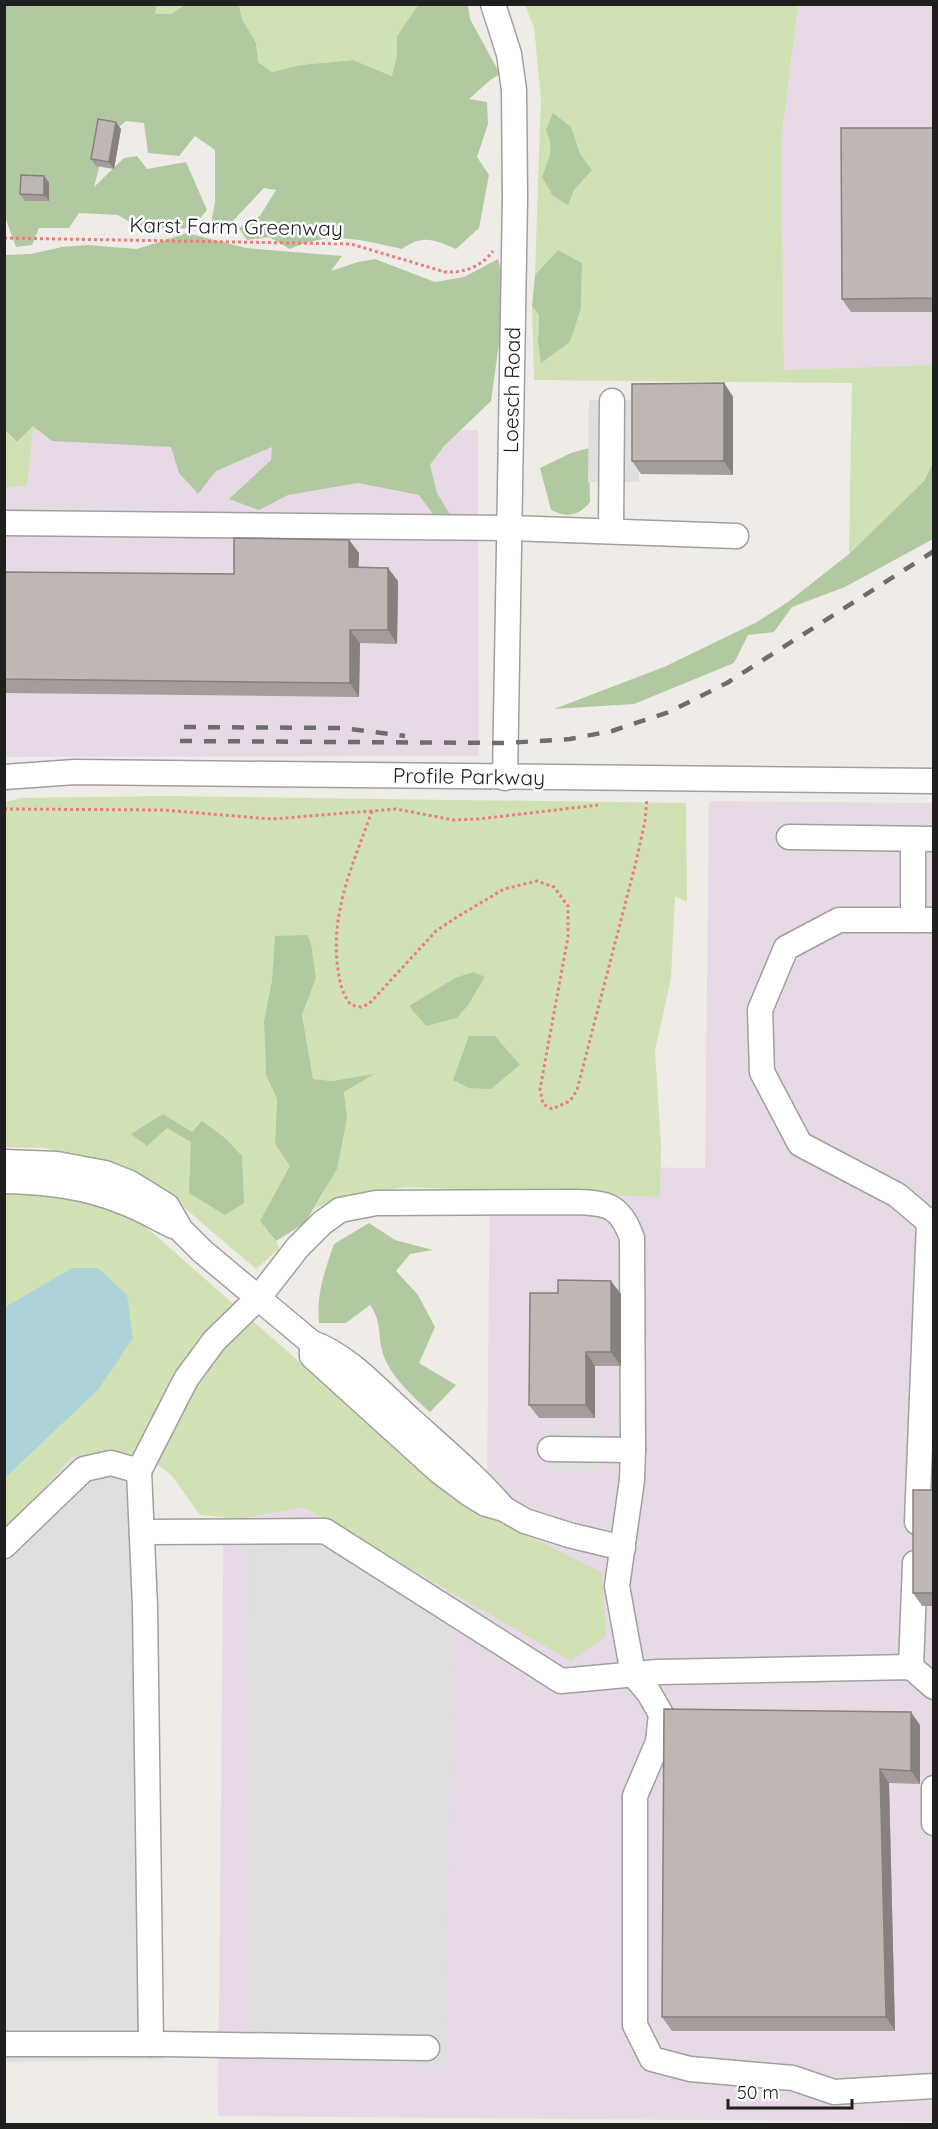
<svg xmlns="http://www.w3.org/2000/svg" width="938" height="2129" font-family="Quicksand,sans-serif">
<style>
.industrial{fill:#e7dae6}
.grass{fill:#d0e2b3}
.forest{fill:#b1c9a1}
.parking{fill:#dfdfdf}
.water{fill:#add2d7}
.lines{fill:none;stroke-linecap:round;stroke-linejoin:round}
.minor-casing{stroke:#a0a0a0;stroke-width:27}
.path{stroke:#e97e7f;stroke-width:3;stroke-dasharray:3 3;stroke-linecap:butt}
.minor{stroke:#fff;stroke-width:24}
.rail{stroke:#6d6d6d;stroke-width:4.5;stroke-dasharray:12 12;stroke-linecap:butt}
.wall{fill:#a49d9b}
.shaded-wall{fill:#86807e}
.building{fill:#bfb7b4;stroke:#86807e;stroke-width:1.5}
.labels{text-anchor:middle;stroke-width:5;stroke-linejoin:round;paint-order:stroke}
.street-label{font-size:21px;fill:#1f1f1f;stroke:#fff}
</style>
<rect width="100%" height="100%" fill="#efebe7"/>
<g class="industrial">
<polygon points="798,5 933,5 933,365 784,370 781,143"/>
<polygon points="33,430 478,430 479,756 5,757 4,487 27,486"/>
<polygon points="709,801 933,803 933,2122 218,2116 224,1479 487,1481 490,1166 705,1168"/>
</g>
<g class="grass">
<polygon points="157,5 185,5 171,14 154,14"/>
<polygon points="239,5 418,5 397,36 397,56 393,76 353,60 301,65 272,72 258,62 256,43 242,19"/>
<polygon points="525,5 798,5 781,143 784,370 933,365 933,463 924,481 849,554 852,383 534,380 532,306 539,315 538,341 581,308 582,263 558,250 535,275 541,97 534,27"/>
<polygon points="33,425 39,430 33,430 27,486 5,487 4,430 17,442"/>
<polygon points="164,796 686,803 687,902 675,896 671,978 655,1051 661,1145 660,1197 406,1187 345,1195 314,1209 326,1189 347,1118 344,1092 372,1075 331,1081 313,1079 302,1015 316,978 306,935 275,937 272,980 264,1021 266,1075 277,1099 275,1144 291,1166 260,1221 276,1241 279,1249 256,1269 173,1198 123,1169 45,1148 5,1147 5,802 21,798"/>
<polygon points="5,1194 74,1196 138,1220 388,1440 497,1521 602,1572 606,1636 571,1661 303,1507 241,1519 200,1515 172,1476 144,1453 5,1532 5,1478 98,1390 72,1268 5,1307"/>
</g>
<g class="forest">
<path d="M 4,5 L 157,5 L 155,14 L 171,14 L 185,5 L 239,5 L 242,19 L 256,43 L 258,62 L 272,72 L 301,65 L 353,60 L 392,76 L 397,56 L 397,36 L 418,5 L 468,5 L 470,19 L 500,74 L 489,81 L 469,99 L 487,102 L 488,124 L 477,157 L 489,175 L 479,228 L 456,249 C 433,240 424,234 402,249 C 361,240 331,230 290,249 L 269,237 L 247,240 L 239,228 L 260,216 L 276,190 L 264,188 L 230,224 L 210,230 L 215,202 L 215,150 L 195,136 L 179,156 L 148,153 L 144,123 L 126,121 L 107,137 L 94,187 L 124,158 L 137,156 L 147,169 L 186,162 L 207,210 L 192,228 L 141,229 L 118,215 L 79,213 L 69,228 L 39,228 L 32,245 L 16,247 L 4,214 Z"/>
<path d="M 553,113 L 571,127 L 580,154 L 592,170 L 574,190 L 568,205 L 553,196 L 542,177 C 549,159 555,149 546,130 Z"/>
<polygon points="187,233 246,248 342,256 331,271 358,262 375,259 435,282 464,277 498,259 506,292 491,401 444,446 430,465 437,493 450,515 435,517 419,495 358,483 288,495 259,510 229,499 271,460 272,447 216,471 198,494 179,473 171,447 52,441 33,426 17,442 5,430 5,255 31,254 62,247 88,245 137,249"/>
<polygon points="558,250 582,263 581,308 570,342 541,363 538,341 539,315 532,306 535,275"/>
<path d="M 589,448 L 590,502 C 579,516 567,518 551,510 L 540,468 L 571,453 Z"/>
<polygon points="933,463 933,539 845,587 792,607 774,632 748,635 734,663 634,704 554,709 664,667 757,622 788,602 849,554 924,481"/>
<polygon points="307,935 311,944 316,978 302,1015 313,1079 332,1081 374,1074 344,1092 347,1118 337,1169 305,1223 276,1241 260,1221 290,1166 275,1144 277,1099 266,1075 264,1021 272,980 275,936"/>
<polygon points="473,972 485,977 468,1005 457,1018 426,1026 409,1006 455,978"/>
<polygon points="469,1036 495,1036 520,1065 491,1089 469,1088 453,1080"/>
<polygon points="163,1114 192,1132 202,1121 225,1138 242,1156 244,1203 225,1215 189,1193 191,1142 167,1128 147,1146 131,1134"/>
<path d="M 369,1223 L 395,1240 L 433,1250 L 410,1254 L 396,1271 L 418,1295 L 435,1327 L 419,1363 L 456,1385 L 430,1412 C 413,1397 387,1373 382,1350 C 378,1332 381,1320 370,1305 L 346,1323 L 319,1323 C 316,1295 325,1270 334,1244 Z"/>
</g>
<g class="parking">
<polygon points="589,400 639,400 639,482 588,482"/>
<polygon points="546,1426 596,1426 597,1439 622,1460 597,1461 597,1471 547,1471 547,1460 543,1458 543,1440 546,1436"/>
<polygon points="144,1453 165,2059 5,2062 5,1532 72,1456"/>
<polygon points="325,1531 454,1613 445,2066 249,2060 248,1532"/>
</g>
<polygon class="water" points="72,1268 98,1268 127,1295 133,1338 98,1390 5,1478 5,1307"/>
<g class="lines">
<g class="minor-casing">
<g id="minor">
<polyline points="493,4 509,54 514,90 515,198 505,778"/>
<polyline points="4,523 510,528 736,536"/>
<polyline points="611,531 612,401"/>
<polyline points="4,777 75,772 934,781"/>
<polyline points="789,837 934,839"/>
<polyline points="913,920 913,839"/>
<path d="M 4,1162 L 57,1164 L 105,1173 L 130,1183 L 167,1206 L 181,1230 L 202,1251 L 312,1343 C 348,1355 381,1393 410,1419 C 442,1448 476,1476 504,1509"/>
<path d="M 4,1181 C 45,1182 85,1186 123,1202 C 140,1208 156,1218 173,1226"/>
<polyline points="312,1343 312,1356 440,1472 468,1493 486,1504 504,1509 525,1521 569,1535 623,1548"/>
<polyline points="550,1449 633,1450"/>
<path d="M 139,1471 L 186,1379 L 214,1341 L 259,1297 L 298,1247 L 322,1223 L 340,1210 L 376,1203 L 575,1202 C 608,1203 620,1205 632,1238 L 633,1450 L 632,1480 L 617,1586 L 633,1674 L 649,1693 L 661,1714 L 658,1742 L 635,1796 L 635,2025 L 652,2059 L 690,2069 L 793,2078 L 834,2092 L 934,2086"/>
<polyline points="917,1522 929,1222 897,1195 800,1144 762,1072 760,1010 786,948 839,920 934,920"/>
<polyline points="142,1532 325,1531 561,1681 658,1672 911,1667 934,1687"/>
<polyline points="4,1546 84,1469 111,1463 139,1471 145,1606 151,2044"/>
<polyline points="911,1667 915,1563"/>
<polyline points="934,1788 934,1823"/>
<polyline points="4,2044 165,2044 427,2048"/>
</g>
</g>
<g class="path">
<path d="M 4,238 L 351,244 L 445,272 C 464,273 481,267 493,251"/>
<polyline points="4,809 163,810 272,819 396,809 454,820 479,819 598,805"/>
<path d="M 372,811 C 354,862 332,907 337,962 C 339,978 341,993 351,1005 L 361,1007 L 369,1004 L 436,931 L 457,917 L 504,889 L 537,881 L 554,887 L 568,906 L 568,937 L 540,1089 L 543,1104 L 552,1109 L 570,1101 L 577,1090 L 636,862 L 645,821 L 647,798"/>
</g>
<use href="#minor" class="minor"/>
<g class="rail">
<polyline points="184,727 342,728 405,736"/>
<polyline points="180,741 506,743 570,739 612,731 669,712 727,683 934,551"/>
</g>
</g>
<g class="wall">
<polygon points="933,128 933,312 851,312 842,299"/>
<polygon points="121,129 114,169 96,166 91,159"/>
<polygon points="44,176 49,183 49,201 25,201 20,194"/>
<polygon points="724,383 733,397 733,475 641,474 632,461"/>
<polygon points="349,540 359,553 358,567 398,581 397,644 360,643 359,697 4,693 4,572 234,574"/>
<polygon points="621,1294 621,1366 595,1366 595,1418 539,1418 529,1405"/>
<polygon points="933,1490 933,1606 922,1606 913,1593"/>
<polygon points="664,1709 920,1725 920,1784 889,1783 895,2031 672,2031 662,2017"/>
</g>
<g class="shaded-wall">
<polygon points="116,122 121,129 114,169 109,162"/>
<polygon points="44,176 49,183 49,201 44,195"/>
<polygon points="724,383 733,397 733,475 724,461"/>
<polygon points="349,540 359,553 358,581 349,567"/>
<polygon points="388,568 398,581 397,644 388,630"/>
<polygon points="350,630 360,643 359,697 350,683"/>
<polygon points="611,1281 621,1294 621,1366 611,1352"/>
<polygon points="586,1352 595,1366 595,1418 586,1405"/>
<polygon points="911,1712 920,1725 920,1784 911,1771"/>
<polygon points="880,1769 889,1783 895,2031 886,2017"/>
</g>
<g class="building">
<polygon points="98,119 116,122 109,162 91,159"/>
<polygon points="841,128 933,128 933,298 842,299"/>
<polygon points="21,175 44,176 44,195 20,194"/>
<polygon points="724,383 724,461 632,461 632,384"/>
<polygon points="234,538 349,540 349,567 388,568 388,630 350,630 350,683 4,679 4,572 234,574"/>
<polygon points="558,1280 611,1281 611,1352 586,1352 586,1405 529,1405 530,1293 558,1293"/>
<rect x="913" y="1490" width="20" height="103"/>
<polygon points="664,1709 911,1712 911,1771 880,1769 886,2017 662,2017"/>
</g>
<g class="labels">
<g class="street-label">
<text transform="translate(236 227) rotate(1)" y="7">Karst Farm Greenway</text>
<text transform="translate(512 390) rotate(-89)" y="7">Loesch Road</text>
<text transform="translate(469 777) rotate(1)" y="7">Profile Parkway</text>
</g>
</g>
<rect width="938" height="2129" fill="none" stroke="#1f1f1f" stroke-width="12"/>
<path d="M728 2099v9h124v-9" fill="none" stroke="#1f1f1f" stroke-width="3"/>
<text x="737" y="2099" font-size="18" fill="#1f1f1f" stroke="#ffffff" stroke-width="4.5" paint-order="stroke">50 m</text>
</svg>
